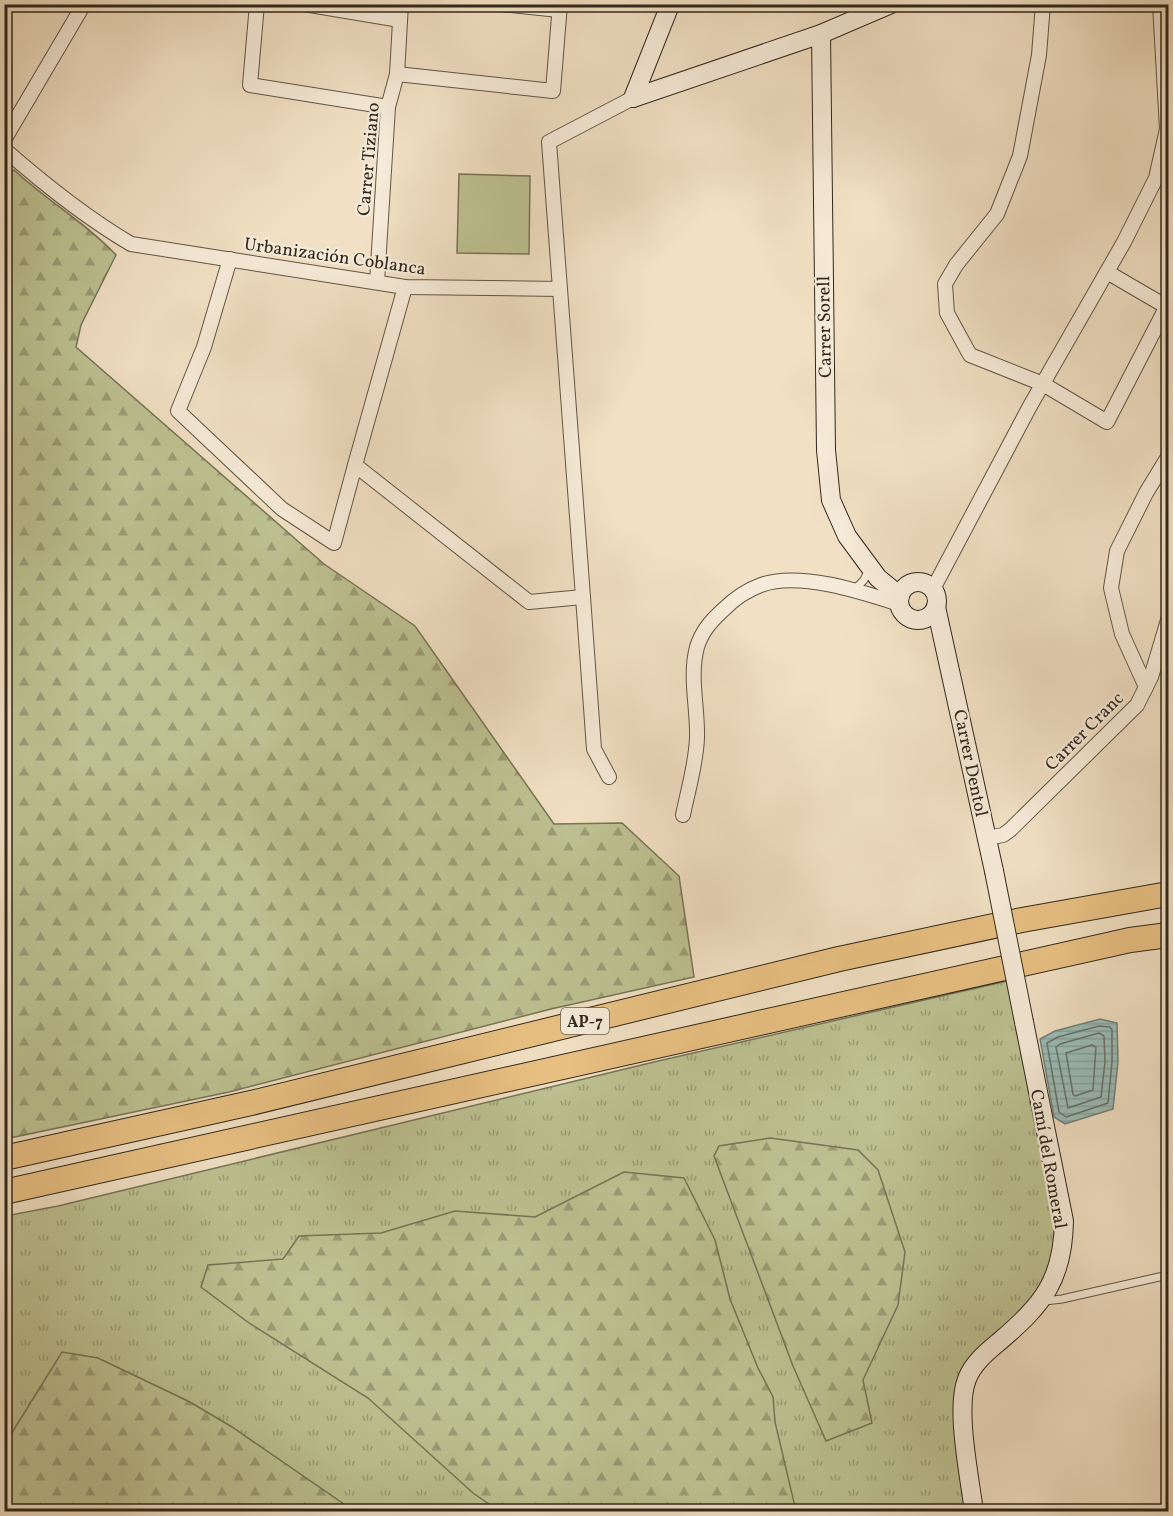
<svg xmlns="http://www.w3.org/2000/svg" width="1173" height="1516" font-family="Vollkorn,serif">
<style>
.grass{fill:url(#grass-tufts);stroke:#767457;stroke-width:1.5}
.forest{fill:url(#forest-firs);stroke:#767457;stroke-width:1.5}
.pitch{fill:#bdc191;stroke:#767457;stroke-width:1.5}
.water{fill:url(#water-rules);stroke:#70817a;stroke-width:1.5}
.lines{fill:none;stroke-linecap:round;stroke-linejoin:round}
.shore{stroke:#66726a;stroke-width:1.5}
.lane-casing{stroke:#605646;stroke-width:9}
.street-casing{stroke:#605646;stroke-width:16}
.secondary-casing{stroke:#30281d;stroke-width:20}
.highway-casing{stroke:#30281d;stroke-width:26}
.lane{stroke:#f6ebd8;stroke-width:7}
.street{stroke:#f6ebd8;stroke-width:14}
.secondary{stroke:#f6ebd8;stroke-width:18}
.highway{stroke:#e8c082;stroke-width:24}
.secondary-bridge-casing{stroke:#30281d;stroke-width:20;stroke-linecap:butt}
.secondary-bridge{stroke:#f6ebd8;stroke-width:18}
.labels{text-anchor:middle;stroke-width:4.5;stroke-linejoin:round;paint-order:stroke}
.shield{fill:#f6ebd8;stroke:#6b6255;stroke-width:1.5}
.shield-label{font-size:16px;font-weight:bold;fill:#30281d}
.street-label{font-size:18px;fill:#30281d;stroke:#f6ebd8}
</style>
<defs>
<pattern id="grass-tufts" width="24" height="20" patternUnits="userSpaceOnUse" patternTransform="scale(1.5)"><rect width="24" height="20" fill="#bdc191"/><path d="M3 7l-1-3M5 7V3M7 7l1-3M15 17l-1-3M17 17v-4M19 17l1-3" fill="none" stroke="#9a9d76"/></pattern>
<pattern id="forest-firs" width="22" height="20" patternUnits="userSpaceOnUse" patternTransform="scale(1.5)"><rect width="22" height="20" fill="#bdc191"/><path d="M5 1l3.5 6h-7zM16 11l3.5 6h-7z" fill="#9a9d76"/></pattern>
<pattern id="water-rules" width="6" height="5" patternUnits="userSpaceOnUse" patternTransform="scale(1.5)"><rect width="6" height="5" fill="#9bbdb8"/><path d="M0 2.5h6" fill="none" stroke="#86a29e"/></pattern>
</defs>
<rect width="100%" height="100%" fill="#f1e0c3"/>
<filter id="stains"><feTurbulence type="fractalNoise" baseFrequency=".00333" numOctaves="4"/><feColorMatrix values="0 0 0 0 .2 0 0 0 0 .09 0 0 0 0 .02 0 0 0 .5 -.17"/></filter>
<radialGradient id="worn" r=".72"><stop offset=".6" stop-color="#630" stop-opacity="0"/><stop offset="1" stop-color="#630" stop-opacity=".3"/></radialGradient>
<polygon class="grass" points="1007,981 1054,1209 1055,1249 1043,1283 1026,1307 961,1375 966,1511 5,1512 5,1216 58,1206 654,1062"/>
<g class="forest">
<path d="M 14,170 C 46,200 86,223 116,255 L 81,325 L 76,347 L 324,564 L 415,626 L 554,824 L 622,823 L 679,876 L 694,977 L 551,1009 L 229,1092 L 5,1139 L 4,178 Z"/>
<polygon points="770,1138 858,1150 878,1170 905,1252 898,1305 863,1380 872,1423 826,1441 793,1366 714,1156 719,1146"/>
<polygon points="624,1172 684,1178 715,1240 730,1299 758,1368 773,1397 775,1422 796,1511 499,1511 473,1493 368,1398 249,1323 201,1287 208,1265 283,1259 299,1236 381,1233 455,1211 535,1217"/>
<polygon points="62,1352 98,1358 190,1402 232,1427 354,1511 5,1511 5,1440 8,1439"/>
</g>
<polygon class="pitch" points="459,174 530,176 529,254 457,253"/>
<polygon class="water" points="1100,1019 1117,1023 1118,1062 1113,1109 1065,1124 1054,1117 1040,1039 1055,1031"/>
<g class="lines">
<g class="shore">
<polygon points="1099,1026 1110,1027 1112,1030 1112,1062 1108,1103 1066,1117 1059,1112 1047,1043 1058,1037"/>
<polygon points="1099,1033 1104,1036 1105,1062 1101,1097 1068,1108 1056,1047 1060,1044"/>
<polygon points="1092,1045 1096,1047 1093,1090 1075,1096 1073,1094 1066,1053"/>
</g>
<g class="lane-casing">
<g id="lane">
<polyline points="855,589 864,580 869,569"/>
<polyline points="1045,1301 1062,1299 1168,1275"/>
</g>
</g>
<g class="street-casing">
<g id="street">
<polyline points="257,4 250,85 388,107"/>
<polyline points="304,4 400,20"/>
<polyline points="500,4 559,10"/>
<polyline points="1043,4 1039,55 1020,156 997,214 956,265 945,284 947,313 970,355 1043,384 1107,422 1168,304"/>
<polyline points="397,74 553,91 560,4"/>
<polyline points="4,140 84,4"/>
<path d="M 4,149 C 44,184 85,217 131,244 L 405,287 L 560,289 L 549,142 L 633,98"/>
<polyline points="230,259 204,347 178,411 282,509 334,543 355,465"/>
<polyline points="1107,272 1167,307"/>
<polyline points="377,282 388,107 397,74 401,4"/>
<polyline points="405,287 355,465 529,602 583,597 560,289"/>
<polyline points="933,589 1030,406 1124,242 1156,178 1167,129 1160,4"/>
<polyline points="583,597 594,749 609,777"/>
<polyline points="1146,687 1122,634 1111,588 1117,551 1146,493 1168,457"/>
<path d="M 683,815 C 688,790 696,764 697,738 C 698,708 689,677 697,647 C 702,631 711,621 723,610 C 733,600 747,590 761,585 C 799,571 862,592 899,604"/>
<polyline points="987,838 1003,835 1010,830 1137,705 1151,677 1168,620"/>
</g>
</g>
<g class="secondary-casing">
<g id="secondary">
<polyline points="821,34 826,450 831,500 847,536 878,578 900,596"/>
<polyline points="633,98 821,34 891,4"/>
<polyline points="633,98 668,10 669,4"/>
<circle cx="918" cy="601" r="19"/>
<polyline points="936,607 994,871"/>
<path d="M 974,1512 C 970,1478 955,1409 967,1379 C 973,1363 987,1352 1000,1341 C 1043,1304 1063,1280 1064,1221 L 1024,1022"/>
</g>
</g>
<g class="highway-casing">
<g id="highway">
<polyline points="4,1158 251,1103 839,959 1022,920 1168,894"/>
<polyline points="4,1192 1130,940 1168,935"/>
</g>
</g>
<use href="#lane" class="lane"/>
<use href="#street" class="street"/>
<use href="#secondary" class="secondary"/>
<use href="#highway" class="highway"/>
<g class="secondary-bridge-casing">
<polyline id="secondary-bridge" points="994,871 1024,1022"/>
</g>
<use href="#secondary-bridge" class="secondary-bridge"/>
</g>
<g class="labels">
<rect class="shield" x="561" y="1008" width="48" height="26" rx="4.5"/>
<g class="shield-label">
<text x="585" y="1027">AP-7</text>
</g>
<g class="street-label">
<text transform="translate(368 159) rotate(-85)" y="6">Carrer Tiziano</text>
<text transform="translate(335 256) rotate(8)" y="6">Urbanización Coblanca</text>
<text transform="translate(824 327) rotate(-91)" y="6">Carrer Sorell</text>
<text transform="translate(1084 731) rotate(-45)" y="6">Carrer Cranc</text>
<text transform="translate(971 763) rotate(78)" y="6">Carrer Dentol</text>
<text transform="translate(1049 1159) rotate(80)" y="6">Camí del Romeral</text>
</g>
</g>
<rect width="1173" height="1516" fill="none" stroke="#f1e0c3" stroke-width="24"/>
<rect x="6" y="6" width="1161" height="1504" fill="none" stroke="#30281d" stroke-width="3"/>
<rect x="12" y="12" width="1149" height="1492" fill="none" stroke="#30281d" stroke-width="1.5"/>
<rect width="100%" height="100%" filter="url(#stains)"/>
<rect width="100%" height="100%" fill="url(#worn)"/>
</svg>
